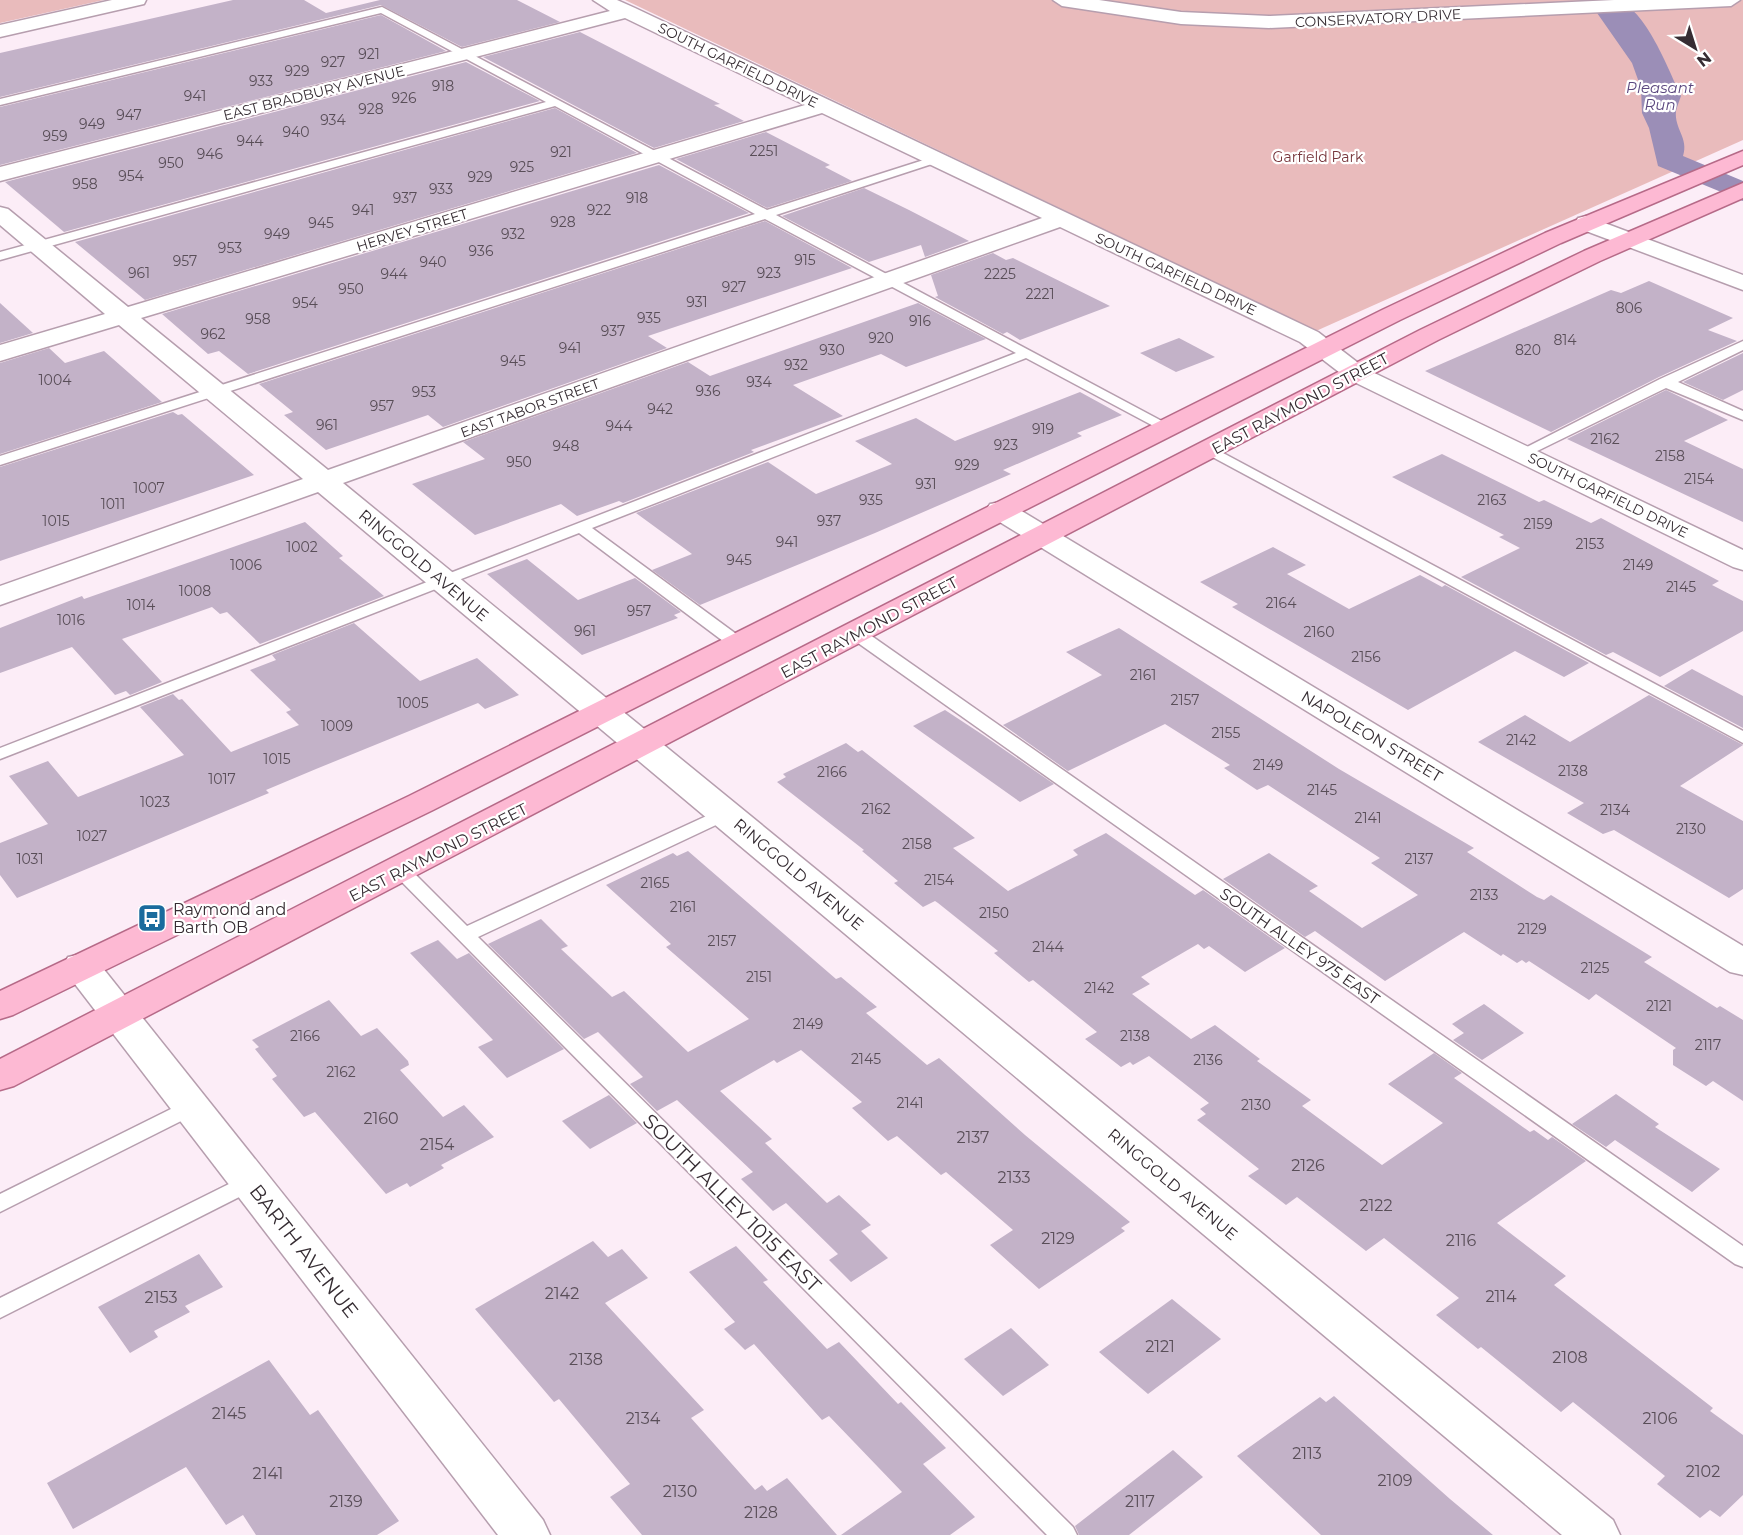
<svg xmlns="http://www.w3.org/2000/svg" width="1743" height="1535" font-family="Montserrat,sans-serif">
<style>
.green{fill:#e9bbbc}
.water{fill:#9b8eb7}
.building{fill:#c3b2c8}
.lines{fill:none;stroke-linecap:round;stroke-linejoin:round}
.service-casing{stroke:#b69eae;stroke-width:3}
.minor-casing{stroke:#b69eae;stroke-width:3}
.primary-casing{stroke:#b66a88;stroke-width:3}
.service{fill:#fff;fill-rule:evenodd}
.minor{fill:#fff;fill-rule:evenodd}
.primary{fill:#fdb9d3;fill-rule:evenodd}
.labels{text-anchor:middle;stroke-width:4.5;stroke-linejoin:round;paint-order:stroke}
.far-street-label{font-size:14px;fill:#362d33;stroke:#fff}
.number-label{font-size:14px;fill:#594e58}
.far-park-label{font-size:14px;fill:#76353b;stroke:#fff}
.far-water-label{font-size:15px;font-style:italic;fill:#5b477f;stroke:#fff}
.street-label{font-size:16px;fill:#362d33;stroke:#fff}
.poi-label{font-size:16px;fill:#362d33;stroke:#fff;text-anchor:start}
.near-number-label{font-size:16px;fill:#594e58}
.near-street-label{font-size:20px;fill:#362d33;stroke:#fff}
</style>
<rect width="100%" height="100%" fill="#fcedf7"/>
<g class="green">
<polygon points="0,0 104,0 0,23"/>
<polygon points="625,0 1743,0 1743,140 1316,331"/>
</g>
<path class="water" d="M 1588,0 C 1596,0 1608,0 1616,0 C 1646,8 1669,71 1681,96 C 1679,101 1677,107 1676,111 C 1674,129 1689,138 1683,156 L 1743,181 L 1743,201 L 1658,166 L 1649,128 L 1642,113 L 1641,88 L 1632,63 Z"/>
<g class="building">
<polygon points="233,0 304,0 326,13 380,0 517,0 560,22 462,47 381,5 0,97 0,53"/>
<polygon points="381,15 446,51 0,165 0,107"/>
<polygon points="580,32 720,104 714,105 744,121 654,148 483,57"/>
<polygon points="466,62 540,101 64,232 5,182"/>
<polygon points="555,108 637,153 145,300 75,242"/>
<polygon points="766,132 830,165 825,167 852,181 767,208 676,159"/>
<polygon points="659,165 749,213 248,374 219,351 208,354 162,314"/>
<polygon points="864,188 909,210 969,241 925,257 921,245 869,262 782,216"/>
<polygon points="765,221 852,268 648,336 667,348 443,427 428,415 326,450 284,415 293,412 259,384"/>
<polygon points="993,253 1006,260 1013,258 1110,306 1020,340 1007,332 1003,334 935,297 938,296 931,275"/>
<polygon points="1649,281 1733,318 1708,330 1737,341 1659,377 1551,432 1425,371 1611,290 1621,293"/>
<polygon points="0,303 33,333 0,343"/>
<polygon points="918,303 986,339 906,367 881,354 793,385 843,416 751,450 754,452 623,503 619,501 577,516 561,504 475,535 412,484 485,459 463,442 688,362 710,376"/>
<polygon points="1179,338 1215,357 1176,372 1140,353"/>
<polygon points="49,348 65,363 104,351 162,402 0,454 0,363"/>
<polygon points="1743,353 1743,390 1723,400 1683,382"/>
<polygon points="1666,390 1728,420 1684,441 1743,469 1743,522 1567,439"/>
<polygon points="1080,392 1122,415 1077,433 1082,436 1003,470 1011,474 875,533 700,605 652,570 692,554 636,513 768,462 816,494 892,464 855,441 916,418 955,441"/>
<polygon points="173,412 178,415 182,414 254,475 0,561 0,467"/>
<polygon points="1442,454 1539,502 1544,500 1591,523 1601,518 1719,581 1712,585 1743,601 1743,631 1660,677 1613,652 1606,655 1461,577 1520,548 1499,537 1504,535 1392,477"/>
<polygon points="305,522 343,556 339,558 384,596 260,644 227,612 220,614 212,607 122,639 162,682 130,695 126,691 115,695 72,647 0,673 0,628 82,596 84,599"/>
<polygon points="1273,547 1306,565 1287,574 1349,609 1420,575 1442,587 1445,585 1589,663 1564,677 1515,651 1408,710 1232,607 1238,604 1200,582"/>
<polygon points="527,559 578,600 635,578 681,612 674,615 678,618 582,655 487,574"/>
<polygon points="354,623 420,681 477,658 519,695 485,709 478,703 316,769 266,790 269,793 17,898 0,875 0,843 48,824 9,776 48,761 78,797 184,755 140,707 173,694 179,700 182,699 231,752 299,725 286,712 291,710 250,670 276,660 272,655"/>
<polygon points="1119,628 1339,769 1474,848 1467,852 1537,897 1544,900 1551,895 1652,957 1644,962 1717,1008 1720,1006 1743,1020 1743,1101 1713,1081 1706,1086 1673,1065 1673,1050 1676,1048 1596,994 1589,1000 1529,961 1526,963 1522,960 1517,963 1503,954 1501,956 1464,932 1385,981 1315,931 1305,937 1223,879 1269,853 1318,886 1309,891 1362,928 1418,895 1371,863 1380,858 1268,785 1257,790 1224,768 1230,765 1165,724 1068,771 1003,725 1102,675 1066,652"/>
<polygon points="1692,669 1743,696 1743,728 1664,686"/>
<polygon points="1649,695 1743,745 1680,786 1743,821 1743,889 1729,898 1614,830 1603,834 1567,813 1584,803 1478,742 1525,715 1570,742"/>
<polygon points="945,710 983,735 1054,784 1020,802 913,726"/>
<polygon points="846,743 858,752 862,750 975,838 953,848 1008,891 1078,855 1073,850 1106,833 1195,895 1203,890 1285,948 1245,972 1209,946 1204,949 1198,944 1141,977 1150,984 1132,994 1191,1039 1215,1025 1260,1059 1257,1061 1311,1100 1302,1106 1382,1165 1443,1123 1388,1084 1434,1053 1462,1073 1454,1078 1530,1132 1534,1130 1548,1140 1552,1137 1586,1161 1497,1223 1566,1276 1554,1285 1713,1408 1710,1411 1743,1435 1743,1495 1720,1517 1710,1510 1700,1518 1657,1484 1665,1476 1573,1402 1561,1412 1481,1347 1478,1349 1436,1315 1459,1298 1384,1238 1366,1251 1297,1197 1286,1205 1248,1176 1259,1169 1197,1120 1206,1114 1200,1109 1209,1103 1149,1056 1133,1065 1130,1062 1121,1067 1085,1039 1097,1032 1033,980 1029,982 994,953 998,951 938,903 935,901 923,907 894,883 898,881 862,851 864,850 777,782 786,777 783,774"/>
<polygon points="688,851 836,979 841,977 877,1007 866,1013 927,1065 939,1058 1025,1135 1130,1222 1121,1228 1125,1231 1039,1289 990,1245 1013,1230 946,1172 941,1175 897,1136 888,1141 852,1108 862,1102 801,1050 777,1063 774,1060 720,1091 772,1139 765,1143 827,1203 839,1195 871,1225 861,1231 888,1258 851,1282 829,1260 838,1254 786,1203 773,1211 741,1179 753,1172 677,1100 657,1111 630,1084 643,1077 598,1032 584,1039 488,944 541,919 568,946 561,949 612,997 624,991 688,1052 749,1019 666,947 671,944 606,885 673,853 677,856"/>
<polygon points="438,940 457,959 469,953 564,1049 507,1078 478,1047 493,1040 410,953"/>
<polygon points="329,1000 361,1036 377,1028 408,1061 409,1065 400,1070 443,1117 464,1105 494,1137 441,1165 444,1168 410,1187 407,1183 386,1194 315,1112 304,1117 272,1079 277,1076 255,1049 259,1047 252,1040"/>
<polygon points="1484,1004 1524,1033 1482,1060 1453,1040 1464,1033 1452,1024"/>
<polygon points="1616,1094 1659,1124 1655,1127 1720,1169 1692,1192 1615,1140 1606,1147 1572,1124"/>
<polygon points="609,1095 637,1123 590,1149 562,1121"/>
<polygon points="593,1241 608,1257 622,1249 648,1278 605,1303 704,1410 691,1418 755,1490 762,1485 767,1491 787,1478 837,1535 642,1535 610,1497 630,1484 559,1399 554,1402 475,1309"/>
<polygon points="736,1246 768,1280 763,1282 827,1349 839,1342 898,1404 901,1402 946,1448 923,1464 975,1517 950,1535 841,1535 902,1492 829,1416 822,1420 754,1344 745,1350 724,1329 735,1322 689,1272"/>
<polygon points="199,1254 223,1287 185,1306 190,1312 154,1331 158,1337 130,1353 98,1307"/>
<polygon points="1172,1299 1221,1339 1148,1394 1099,1352"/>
<polygon points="1011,1328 1049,1365 1003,1396 964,1359"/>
<polygon points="269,1360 310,1415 318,1410 399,1521 377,1535 256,1535 243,1515 226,1525 186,1467 73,1529 47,1483"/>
<polygon points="1334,1396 1450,1499 1493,1535 1321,1535 1237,1456 1320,1397 1326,1402"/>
<polygon points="1173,1450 1203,1477 1129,1535 1079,1535 1075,1526"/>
</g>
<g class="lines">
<g class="service-casing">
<g id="service">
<polygon points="382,7 767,210 930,158 938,158 938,162 776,215 1173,427 1171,430 1161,430 1026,358 592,528 743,639 745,643 743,647 731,647 579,533 0,759 0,748 1016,353 765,219 0,465 0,456 755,214 555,106 0,260 0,252 546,102 381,13 0,105 0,99"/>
<polygon points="1743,341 1743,350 1678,382 1743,411 1743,420 1666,388 1527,456 1522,457 1515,453 1660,379"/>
<polygon points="1210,446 1743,731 1743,743 1205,453 1203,450 1205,447"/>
<polygon points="857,629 863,630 1743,1246 1743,1267 1735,1264 851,638 849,634"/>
<polygon points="726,807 735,813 733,817 478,937 1073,1527 1077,1535 1047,1535 391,871 394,867 408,867 467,926"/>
<polygon points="191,1099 199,1102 202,1107 199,1112 0,1212 0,1194"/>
<polygon points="249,1174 257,1176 260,1182 257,1188 0,1318 0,1298"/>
</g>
</g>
<g class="minor-casing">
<g id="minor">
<polygon points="112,0 146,0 144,4 0,37 0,25"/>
<path d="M 593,0 L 617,0 L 635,8 L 1318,332 L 1366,369 L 1743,550 L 1743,570 L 1733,567 L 1348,379 L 1300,342 L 1060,227 L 343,483 L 1613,1520 L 1620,1535 L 1562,1535 L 318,492 L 0,605 L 0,586 L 303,479 L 119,325 L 0,361 L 0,345 L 105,314 L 0,225 L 0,207 L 8,209 L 128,307 L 805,105 L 625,18 L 0,181 L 0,167 L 610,11 ZM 822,113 L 1042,218 L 328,470 L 141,318 Z"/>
<polygon points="1053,0 1099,0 1181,12 1269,16 1614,0 1740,0 1731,6 1269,28 1181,24 1062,6"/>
<polygon points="1586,216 1743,275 1743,290 1578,228 1575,223 1578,218"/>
<polygon points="1000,502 1010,504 1743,946 1743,975 1730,972 990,516 986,510 990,504"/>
<polygon points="81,954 94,957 543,1520 550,1535 498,1535 68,975 63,966 68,957"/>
</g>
</g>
<g class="primary-casing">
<g id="primary">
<polygon points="1743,151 1743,165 1561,243 1400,320 433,810 13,1015 0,1019 0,991 409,796 1382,310 1545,233"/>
<polygon points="1743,183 1743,198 1600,261 1438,340 14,1086 0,1090 0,1059 1420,330 1584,251"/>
</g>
</g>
<use href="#service" class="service"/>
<use href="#minor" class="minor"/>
<use href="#primary" class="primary"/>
</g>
<defs>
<g id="bus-square" transform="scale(1.5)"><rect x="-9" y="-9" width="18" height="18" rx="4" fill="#1a6b9d" stroke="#fff"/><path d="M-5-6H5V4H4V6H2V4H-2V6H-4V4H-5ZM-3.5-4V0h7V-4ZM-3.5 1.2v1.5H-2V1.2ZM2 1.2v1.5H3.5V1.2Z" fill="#fff"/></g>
</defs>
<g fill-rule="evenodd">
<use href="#bus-square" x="152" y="918"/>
</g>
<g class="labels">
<g class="far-street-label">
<text transform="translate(1378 18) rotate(-3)" y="5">CONSERVATORY DRIVE</text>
<text transform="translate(738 65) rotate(26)" y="5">SOUTH GARFIELD DRIVE</text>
<text transform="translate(314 93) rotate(-14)" y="5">EAST BRADBURY AVENUE</text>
<text transform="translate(412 230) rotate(-17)" y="5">HERVEY STREET</text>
<text transform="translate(1176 274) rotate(25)" y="5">SOUTH GARFIELD DRIVE</text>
<text transform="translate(530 408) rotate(-20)" y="5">EAST TABOR STREET</text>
<text transform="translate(1608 495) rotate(26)" y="5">SOUTH GARFIELD DRIVE</text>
</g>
<g class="number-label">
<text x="369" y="59">921</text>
<text x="333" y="67">927</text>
<text x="297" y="76">929</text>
<text x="261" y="86">933</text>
<text x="443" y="91">918</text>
<text x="195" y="101">941</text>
<text x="404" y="103">926</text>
<text x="371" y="114">928</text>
<text x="129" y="120">947</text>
<text x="333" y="125">934</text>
<text x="92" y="129">949</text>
<text x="296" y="137">940</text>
<text x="55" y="141">959</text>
<text x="250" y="146">944</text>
<text x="764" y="156">2251</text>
<text x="561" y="157">921</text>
<text x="210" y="159">946</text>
<text x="171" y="168">950</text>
<text x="522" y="172">925</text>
<text x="131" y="181">954</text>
<text x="480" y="182">929</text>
<text x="85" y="189">958</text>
<text x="441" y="194">933</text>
<text x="405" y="203">937</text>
<text x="637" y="203">918</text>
<text x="363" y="215">941</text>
<text x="599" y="215">922</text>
<text x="563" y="227">928</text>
<text x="321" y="228">945</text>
<text x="277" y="239">949</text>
<text x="513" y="239">932</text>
<text x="230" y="253">953</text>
<text x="481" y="256">936</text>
<text x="805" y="265">915</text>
<text x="185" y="266">957</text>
<text x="433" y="267">940</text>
<text x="139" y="278">961</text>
<text x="769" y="278">923</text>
<text x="394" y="279">944</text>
<text x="1000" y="279">2225</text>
<text x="734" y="292">927</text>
<text x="351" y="294">950</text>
<text x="1040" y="299">2221</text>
<text x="697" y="307">931</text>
<text x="305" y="308">954</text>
<text x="1629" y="313">806</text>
<text x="649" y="323">935</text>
<text x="258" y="324">958</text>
<text x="920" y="326">916</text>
<text x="613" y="336">937</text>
<text x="213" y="339">962</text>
<text x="881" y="343">920</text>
<text x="1565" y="345">814</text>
<text x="570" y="353">941</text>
<text x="832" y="355">930</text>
<text x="1528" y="355">820</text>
<text x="513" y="366">945</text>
<text x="796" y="370">932</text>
<text x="55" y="385">1004</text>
<text x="759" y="387">934</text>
<text x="708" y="396">936</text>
<text x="424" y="397">953</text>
<text x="382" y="411">957</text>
<text x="660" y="414">942</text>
<text x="327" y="430">961</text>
<text x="619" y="431">944</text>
<text x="1043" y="434">919</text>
<text x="1605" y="444">2162</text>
<text x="1006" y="450">923</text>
<text x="566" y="451">948</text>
<text x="1670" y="461">2158</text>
<text x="519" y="467">950</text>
<text x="967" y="470">929</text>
<text x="1699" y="484">2154</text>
<text x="926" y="489">931</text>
<text x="149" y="493">1007</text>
<text x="871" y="505">935</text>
<text x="1492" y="505">2163</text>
<text x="113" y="509">1011</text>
<text x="56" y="526">1015</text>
<text x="829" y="526">937</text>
<text x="1538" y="529">2159</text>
<text x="787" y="547">941</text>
<text x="1590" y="549">2153</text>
<text x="302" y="552">1002</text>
<text x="739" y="565">945</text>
<text x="246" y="570">1006</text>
<text x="1638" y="570">2149</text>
<text x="1681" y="592">2145</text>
<text x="195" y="596">1008</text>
<text x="1281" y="608">2164</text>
<text x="141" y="610">1014</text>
<text x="639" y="616">957</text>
<text x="71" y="625">1016</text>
<text x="585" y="636">961</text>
<text x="1319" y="637">2160</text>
<text x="1366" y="662">2156</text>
<text x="1143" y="680">2161</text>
<text x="1185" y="705">2157</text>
<text x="413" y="708">1005</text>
<text x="337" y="731">1009</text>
<text x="1226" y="738">2155</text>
<text x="1521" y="745">2142</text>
<text x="277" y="764">1015</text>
<text x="1268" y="770">2149</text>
<text x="1573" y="776">2138</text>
<text x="832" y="777">2166</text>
<text x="222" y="784">1017</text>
<text x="1322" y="795">2145</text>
<text x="155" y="807">1023</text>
<text x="876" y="814">2162</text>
<text x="1615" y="815">2134</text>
<text x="1368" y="823">2141</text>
<text x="1691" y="834">2130</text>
<text x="92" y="841">1027</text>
<text x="917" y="849">2158</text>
<text x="30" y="864">1031</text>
<text x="1419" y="864">2137</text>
<text x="939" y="885">2154</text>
<text x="655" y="888">2165</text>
<text x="1484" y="900">2133</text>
<text x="683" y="912">2161</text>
<text x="994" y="918">2150</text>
<text x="1532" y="934">2129</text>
<text x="722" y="946">2157</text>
<text x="1048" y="952">2144</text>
<text x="1595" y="973">2125</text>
<text x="759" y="982">2151</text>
<text x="1099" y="993">2142</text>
<text x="1659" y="1011">2121</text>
<text x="808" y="1029">2149</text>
<text x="305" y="1041">2166</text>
<text x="1135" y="1041">2138</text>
<text x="1708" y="1050">2117</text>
<text x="866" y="1064">2145</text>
<text x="1208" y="1065">2136</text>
<text x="341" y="1077">2162</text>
<text x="910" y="1108">2141</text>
<text x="1256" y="1110">2130</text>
</g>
<g class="far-park-label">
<text x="1318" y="162">Garfield Park</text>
</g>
<g class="far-water-label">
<text x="1660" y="93">Pleasant<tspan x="1660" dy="17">Run</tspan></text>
</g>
<g class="street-label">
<text transform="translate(1300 403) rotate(-28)" y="6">EAST RAYMOND STREET</text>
<text transform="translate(424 565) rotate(40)" y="6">RINGGOLD AVENUE</text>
<text transform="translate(869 627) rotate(-28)" y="6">EAST RAYMOND STREET</text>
<text transform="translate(1372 736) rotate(31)" y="6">NAPOLEON STREET</text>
<text transform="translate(438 852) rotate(-27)" y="6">EAST RAYMOND STREET</text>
<text transform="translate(799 874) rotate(40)" y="6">RINGGOLD AVENUE</text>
<text transform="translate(1300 946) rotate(35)" y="6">SOUTH ALLEY 975 EAST</text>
<text transform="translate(1173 1184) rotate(40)" y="6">RINGGOLD AVENUE</text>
</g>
<g class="poi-label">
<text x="173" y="915">Raymond and<tspan x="173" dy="18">Barth OB</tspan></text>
</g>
<g class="near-number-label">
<text x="381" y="1124">2160</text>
<text x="973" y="1143">2137</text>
<text x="437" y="1150">2154</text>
<text x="1308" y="1171">2126</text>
<text x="1014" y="1183">2133</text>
<text x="1376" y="1211">2122</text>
<text x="1058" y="1244">2129</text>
<text x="1461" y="1246">2116</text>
<text x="562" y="1299">2142</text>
<text x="1501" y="1302">2114</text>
<text x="161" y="1303">2153</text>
<text x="1160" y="1352">2121</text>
<text x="1570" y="1363">2108</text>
<text x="586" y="1365">2138</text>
<text x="229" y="1419">2145</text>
<text x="643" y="1424">2134</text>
<text x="1660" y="1424">2106</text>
<text x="1307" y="1459">2113</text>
<text x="1703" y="1477">2102</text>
<text x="268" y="1479">2141</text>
<text x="1395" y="1486">2109</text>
<text x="680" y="1497">2130</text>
<text x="346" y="1507">2139</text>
<text x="1140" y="1507">2117</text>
<text x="761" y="1518">2128</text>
</g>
<g class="near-street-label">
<text transform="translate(732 1203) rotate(45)" y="7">SOUTH ALLEY 1015 EAST</text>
<text transform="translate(304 1251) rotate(52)" y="7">BARTH AVENUE</text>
</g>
</g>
<g transform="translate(1695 48) rotate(142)" stroke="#ffffff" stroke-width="4.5" paint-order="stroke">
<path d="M0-4.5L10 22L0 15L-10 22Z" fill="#362d33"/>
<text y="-9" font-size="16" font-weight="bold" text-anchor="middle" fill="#362d33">N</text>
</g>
</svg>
